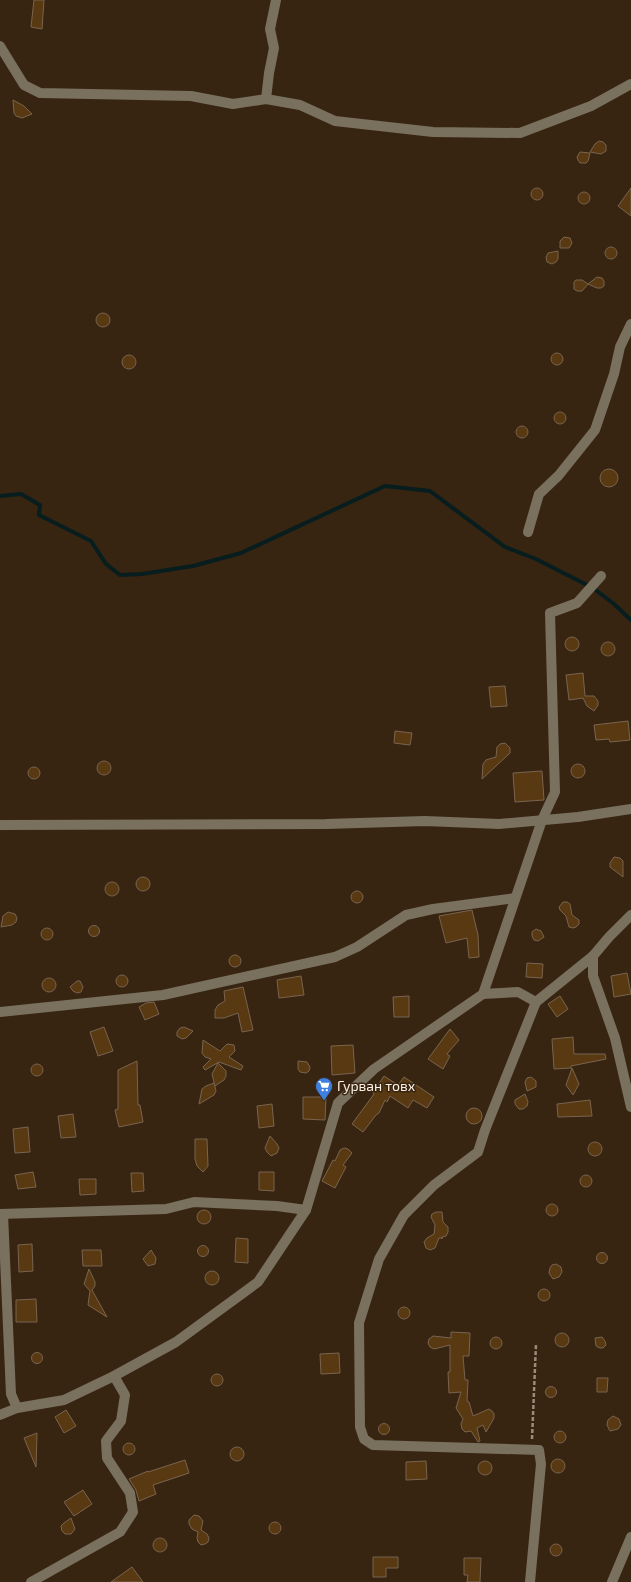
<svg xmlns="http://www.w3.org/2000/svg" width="631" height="1582" font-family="'Exo 2',sans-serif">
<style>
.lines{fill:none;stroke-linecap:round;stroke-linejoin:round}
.stream{stroke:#071d1e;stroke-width:4}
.building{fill:#593912;stroke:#79644f}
.path{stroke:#9a8b7b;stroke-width:2.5;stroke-dasharray:4 2;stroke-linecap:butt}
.street{stroke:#79715d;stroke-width:10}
.labels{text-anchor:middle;stroke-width:3;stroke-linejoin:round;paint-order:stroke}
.poi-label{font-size:14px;fill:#fef2e6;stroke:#372512;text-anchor:start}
</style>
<rect width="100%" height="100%" fill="#372512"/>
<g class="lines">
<polyline class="stream" points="0,496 21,494 40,505 39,515 91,541 106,564 120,575 142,574 193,566 241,553 385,486 430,491 505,547 536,559 593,588 614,604 631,620"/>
</g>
<g class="building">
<polygon points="34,0 44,0 42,29 31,27"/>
<polygon points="13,100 24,106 32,114 22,118 16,116 14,113"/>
<polygon points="599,141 603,142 606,145 606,151 601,154 590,152 595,144"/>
<polygon points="580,152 590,153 588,161 586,163 580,163 578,160 577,157"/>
<circle cx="537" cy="194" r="6"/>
<polygon points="631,188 631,216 618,206"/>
<circle cx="584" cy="198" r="6"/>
<polygon points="564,237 570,238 572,243 569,248 560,248 560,241"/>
<circle cx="611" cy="253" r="6"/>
<polygon points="558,251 558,259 556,262 552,264 547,262 546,257 548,253"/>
<polygon points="597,277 602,278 604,281 604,286 601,288 597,288 588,284 582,291 577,291 574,289 574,282 576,280 582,280 588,284"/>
<circle cx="103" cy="320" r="7"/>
<circle cx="557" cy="359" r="6"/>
<circle cx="129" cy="362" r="7"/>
<circle cx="560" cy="418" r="6"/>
<circle cx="522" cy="432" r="6"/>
<circle cx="609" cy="478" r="9"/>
<circle cx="572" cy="644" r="7"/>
<circle cx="608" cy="649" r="7"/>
<polygon points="583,673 585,696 594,696 598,701 598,705 594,711 587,706 583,698 569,700 566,675"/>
<polygon points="505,686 507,706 491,707 489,687"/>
<polygon points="628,721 630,740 610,742 609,739 596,740 594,725"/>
<polygon points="395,731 412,733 410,745 394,743"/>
<polygon points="505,743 510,748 510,753 482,779 483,764 486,760 496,757 497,747 500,744"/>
<circle cx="104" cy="768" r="7"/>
<circle cx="578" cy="771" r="7"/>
<circle cx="34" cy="773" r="6"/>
<polygon points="542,771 544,800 515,802 513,773"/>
<polygon points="614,857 620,858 623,861 623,877 610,867 610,863"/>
<circle cx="143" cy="884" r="7"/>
<circle cx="112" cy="889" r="7"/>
<circle cx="357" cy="897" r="6"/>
<polygon points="563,902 567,902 570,904 572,915 579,920 579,924 576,927 573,928 569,927 566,916 560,910 559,907"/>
<polygon points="472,910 478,935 479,957 469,958 467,938 446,943 439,916"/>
<polygon points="8,912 15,914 17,918 16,922 12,925 1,927 3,916"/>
<circle cx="94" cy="931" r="5.5"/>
<circle cx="47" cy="934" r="6"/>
<polygon points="536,929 541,931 544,937 538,941 534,940 532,936 532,932"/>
<circle cx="235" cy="961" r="6"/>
<polygon points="527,963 543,964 542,978 526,977"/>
<polygon points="627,973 631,994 614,997 611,976"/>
<circle cx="122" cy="981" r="6"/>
<polygon points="301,976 304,995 279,998 277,980"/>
<circle cx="49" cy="985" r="7"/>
<polygon points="77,981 80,981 83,987 81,992 77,993 73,991 70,987"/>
<polygon points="243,987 253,1030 242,1032 238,1013 224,1018 215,1018 215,1010 218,1005 225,1001 224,991"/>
<polygon points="409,996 409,1017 394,1017 393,997"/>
<polygon points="560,996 568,1009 557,1017 548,1004"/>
<polygon points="154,1002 159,1014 145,1020 139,1007 146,1003"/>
<polygon points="104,1027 113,1051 98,1056 90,1032"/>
<polygon points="184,1027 193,1031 186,1038 182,1039 177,1036 177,1032 180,1028"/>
<polygon points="450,1029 459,1040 447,1054 450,1056 443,1069 428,1059"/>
<polygon points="573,1037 574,1054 605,1054 606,1059 571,1066 571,1068 554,1069 552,1039"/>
<polygon points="203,1040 220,1051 227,1044 234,1045 235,1051 229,1057 243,1066 241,1070 219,1062 205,1070 203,1067 211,1059 205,1057 202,1053"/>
<polygon points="353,1045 355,1073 332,1075 331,1046"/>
<polygon points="137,1061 138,1105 140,1105 143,1122 119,1127 115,1110 118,1109 118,1070"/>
<polygon points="298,1061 307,1062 310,1067 309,1071 306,1073 300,1072 298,1069"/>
<polygon points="218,1063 226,1071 226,1076 224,1080 215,1086 212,1074"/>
<circle cx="37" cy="1070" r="6"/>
<polygon points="572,1068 579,1084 573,1095 566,1085"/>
<polygon points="384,1076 398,1085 404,1077 434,1097 427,1108 413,1100 408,1108 390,1096 387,1102 385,1100 379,1113 376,1115 363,1132 352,1124 374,1094 373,1093"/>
<polygon points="531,1077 536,1081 536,1087 527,1091 525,1082 527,1078"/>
<polygon points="214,1083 216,1091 214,1095 199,1104 202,1089 206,1086"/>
<polygon points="525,1094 528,1102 527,1106 523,1109 519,1109 515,1104 515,1100"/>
<polygon points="303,1097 326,1097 325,1120 303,1119"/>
<polygon points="590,1100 592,1116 558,1117 557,1104"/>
<polygon points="272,1104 274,1126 259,1128 257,1106"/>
<circle cx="474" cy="1116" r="8"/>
<polygon points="73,1114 76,1137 61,1138 58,1116"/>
<polygon points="28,1127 30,1152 15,1153 13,1129"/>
<polygon points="270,1136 277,1144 279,1148 277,1153 271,1156 267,1152 265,1148"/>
<polygon points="195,1139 207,1139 208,1166 203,1172 197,1166 195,1159"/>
<circle cx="595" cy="1149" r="7"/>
<polygon points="344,1148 348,1149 352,1153 343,1165 346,1167 335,1188 322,1181 333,1160 335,1161 340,1150"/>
<polygon points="33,1172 36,1187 18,1189 15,1175"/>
<polygon points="259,1172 274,1172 274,1191 259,1190"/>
<polygon points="131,1173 143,1173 144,1191 132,1192"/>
<circle cx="586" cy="1181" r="6"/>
<polygon points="79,1179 96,1179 96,1194 80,1195"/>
<circle cx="552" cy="1210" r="6"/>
<circle cx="204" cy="1217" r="7"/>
<polygon points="436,1212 442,1212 443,1222 448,1227 448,1232 446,1236 442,1237 442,1239 442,1238 439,1238 435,1248 430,1250 426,1248 424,1242 427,1238 434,1234 435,1225 431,1217 432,1214"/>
<polygon points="236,1238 248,1239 248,1263 235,1262"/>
<polygon points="32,1244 33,1271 19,1272 18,1245"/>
<circle cx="203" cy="1251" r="5.5"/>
<polygon points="82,1250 101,1250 102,1266 83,1266"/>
<polygon points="151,1250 156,1258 155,1264 148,1266 143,1259"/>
<circle cx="602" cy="1258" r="5.5"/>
<polygon points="552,1265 556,1264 561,1267 562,1272 559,1277 553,1279 549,1273 550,1268"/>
<polygon points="89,1269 95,1282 95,1286 92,1290 107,1317 88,1305 90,1291 84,1284"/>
<circle cx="212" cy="1278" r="7"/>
<circle cx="544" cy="1295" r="6"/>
<polygon points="36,1299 37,1322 16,1322 16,1300"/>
<circle cx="404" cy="1313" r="6"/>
<polygon points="451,1332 470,1333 469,1356 463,1356 465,1380 468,1380 467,1401 469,1402 473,1416 489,1409 492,1411 494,1414 494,1418 486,1432 483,1425 477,1428 480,1441 478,1442 471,1431 465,1432 462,1429 461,1424 463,1419 456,1408 461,1392 449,1393 448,1372 450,1372 450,1345 434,1349 430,1347 428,1343 429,1339 433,1336 451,1338"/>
<circle cx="562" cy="1340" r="7"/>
<circle cx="496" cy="1343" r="6"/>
<polygon points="602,1337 605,1341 606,1345 603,1348 600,1348 596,1346 595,1338"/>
<circle cx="37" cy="1358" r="5.5"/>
<polygon points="339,1353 340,1373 321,1374 320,1354"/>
<circle cx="217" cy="1380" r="6"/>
<polygon points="597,1378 608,1378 607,1392 597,1392"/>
<circle cx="551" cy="1392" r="5.5"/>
<polygon points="66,1410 76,1426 64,1433 55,1417"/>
<polygon points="613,1416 619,1419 621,1425 618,1429 610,1431 607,1425 608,1420"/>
<circle cx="384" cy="1429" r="5.5"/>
<circle cx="560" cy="1437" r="6"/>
<polygon points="37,1433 36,1467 24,1438"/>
<circle cx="129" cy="1449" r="6"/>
<circle cx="237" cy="1454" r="7"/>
<circle cx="558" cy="1466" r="7"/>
<polygon points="185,1460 189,1473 153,1485 156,1494 139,1501 136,1490 129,1479 148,1471 148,1472"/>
<circle cx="485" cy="1468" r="7"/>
<polygon points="426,1461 427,1479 406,1480 406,1462"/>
<polygon points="83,1490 92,1504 74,1516 64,1502"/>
<polygon points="194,1515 199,1516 203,1521 201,1530 207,1534 209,1538 208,1542 205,1544 201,1545 198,1542 197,1538 198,1532 192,1529 189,1524 189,1520"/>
<polygon points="71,1518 75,1529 71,1534 65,1534 62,1531 61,1526 64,1523"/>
<circle cx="275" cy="1528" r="6"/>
<circle cx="160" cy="1545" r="7"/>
<circle cx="556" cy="1550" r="6"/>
<polygon points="373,1557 398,1557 398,1568 386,1568 386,1577 373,1577"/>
<polygon points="464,1558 481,1558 480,1582 467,1582 468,1575 464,1575"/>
<polygon points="132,1567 143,1582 111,1582"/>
</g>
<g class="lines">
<polyline class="path" points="532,1439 536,1344"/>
<g class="street">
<polyline points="0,46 24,85 40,93 191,96 233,104 266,99 269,73 274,48 270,29 276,0"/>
<polyline points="266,99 300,105 335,121 433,132 520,133 591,106 631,84"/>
<polyline points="528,532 539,494 559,475 595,430 614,374 620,347 631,324"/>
<polyline points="0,825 326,824 425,821 499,824 578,817 631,809"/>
<polyline points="631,915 609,937 593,956 593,976 615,1038 631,1107"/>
<polyline points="483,994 518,992 536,1002 593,956"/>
<polyline points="0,1012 163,995 335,957 357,947 406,915 433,909 515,898"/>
<polyline points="0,1214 166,1209 194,1202 277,1206 306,1210"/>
<polyline points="3,1214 11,1394 17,1408"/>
<polyline points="0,1415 17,1408 64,1400 114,1376 176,1342 258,1282 306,1210 338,1103 374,1069 483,994 542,820 555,792 550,613 577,603 601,576"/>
<polyline points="31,1582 120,1532 133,1512 130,1493 107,1458 106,1441 121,1421 125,1395 114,1376"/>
<polyline points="530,1582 541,1464 539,1450 373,1445 364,1439 360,1427 359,1323 379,1259 404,1215 434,1185 478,1152 485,1130 536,1002"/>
<polyline points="612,1582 631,1537"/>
</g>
</g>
<defs>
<g id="supermarket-pin" transform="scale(0.9)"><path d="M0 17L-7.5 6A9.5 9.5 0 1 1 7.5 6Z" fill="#3f7fe0" stroke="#372512"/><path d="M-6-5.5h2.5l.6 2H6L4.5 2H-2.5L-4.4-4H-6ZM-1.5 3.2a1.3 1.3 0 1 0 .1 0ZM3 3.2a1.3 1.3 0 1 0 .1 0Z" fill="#fff"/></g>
</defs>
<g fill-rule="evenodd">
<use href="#supermarket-pin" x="324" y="1086"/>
</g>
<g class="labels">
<g class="poi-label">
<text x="337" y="1091">Гурван товх</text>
</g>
</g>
</svg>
